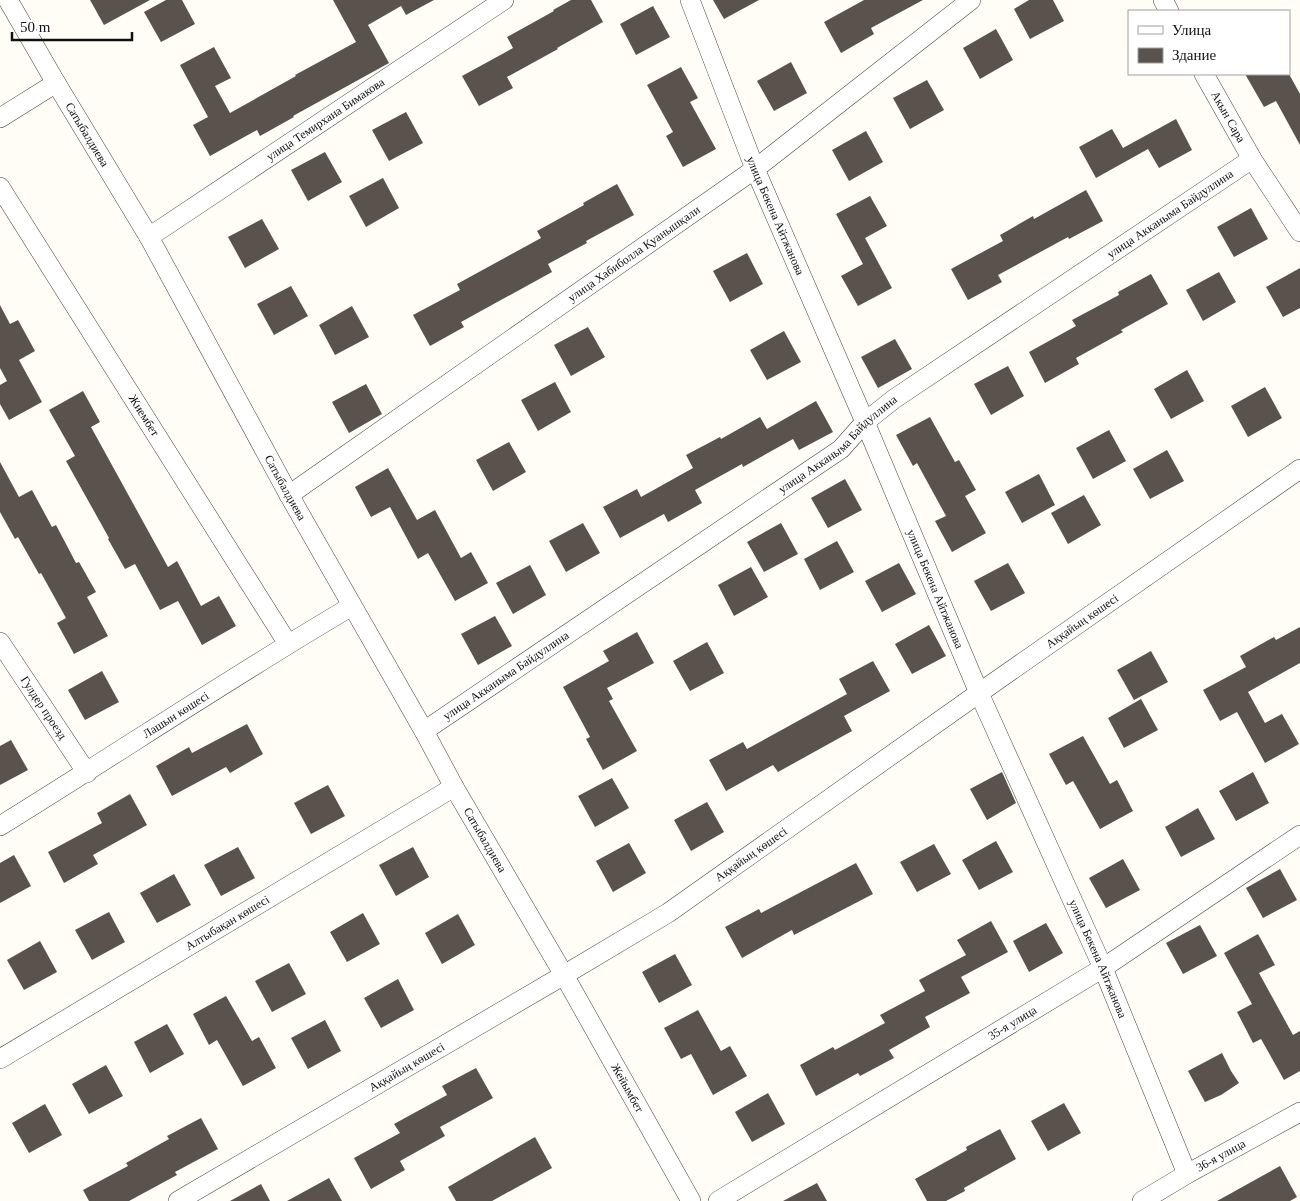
<svg xmlns="http://www.w3.org/2000/svg" width="1300" height="1201" font-family="'Times New Roman',serif">
<style>
.building{fill:#5a524d}
.lines{fill:none;stroke-linecap:round;stroke-linejoin:round}
.minor-casing{stroke:#444;stroke-width:20}
.minor{stroke:#fff;stroke-width:19}
.labels{text-anchor:middle;stroke-width:5;stroke-linejoin:round;paint-order:stroke}
.street-label{font-size:12px;fill:#111;stroke:#fff}
</style>
<rect width="100%" height="100%" fill="#fffdf5"/>
<g class="building">
<polygon points="90,0 150,0 104,25"/>
<polygon points="166,0 182,0 195,24 161,42 144,12"/>
<polygon points="333,0 434,0 406,15 401,6 368,25 389,63 293,116 294,117 260,136 257,130 210,156 193,125 208,117 180,65 214,47 231,78 215,86 230,113 296,76 295,75 356,42"/>
<polygon points="571,0 591,0 603,22 557,48 558,49 507,77 513,88 479,106 462,76 513,48 507,37 554,11 553,10"/>
<polygon points="713,0 759,0 724,19"/>
<polygon points="864,0 923,0 871,28 874,34 841,53 824,22"/>
<polygon points="1029,0 1053,0 1064,21 1030,39 1014,9"/>
<polygon points="653,6 670,37 636,55 620,24"/>
<polygon points="996,29 1013,60 980,79 963,48"/>
<polygon points="791,62 807,93 774,111 757,81"/>
<polygon points="681,67 698,98 690,102 716,149 683,167 666,136 673,132 647,85"/>
<polygon points="1245,74 1289,74 1300,94 1300,145 1276,101 1264,107"/>
<polygon points="927,80 944,110 910,129 893,98"/>
<polygon points="406,112 423,143 389,161 372,130"/>
<polygon points="1176,119 1192,150 1159,168 1148,149 1096,178 1079,147 1112,129 1123,148"/>
<polygon points="866,131 883,162 849,181 832,150"/>
<polygon points="325,152 342,182 308,201 291,170"/>
<polygon points="383,178 399,208 366,227 349,196"/>
<polygon points="617,184 634,215 586,241 587,243 548,264 552,272 461,322 464,327 430,346 413,315 460,290 457,284 541,238 537,231 584,205 583,203"/>
<polygon points="1086,190 1103,221 1069,239 1068,237 998,275 1002,282 968,300 951,269 1003,241 1000,235 1033,216 1034,219"/>
<polygon points="870,196 887,226 865,238 892,288 858,306 841,276 863,264 836,214"/>
<polygon points="1251,208 1268,239 1234,257 1217,227"/>
<polygon points="262,219 279,249 245,268 228,237"/>
<polygon points="747,253 763,284 730,302 713,271"/>
<polygon points="1300,268 1300,308 1283,317 1266,287"/>
<polygon points="1219,272 1236,302 1203,321 1186,290"/>
<polygon points="1151,274 1168,304 1121,330 1123,332 1076,358 1079,364 1045,383 1029,352 1076,326 1072,320 1119,295 1118,292"/>
<polygon points="291,286 308,316 274,335 257,304"/>
<polygon points="0,305 10,324 18,320 35,351 19,360 42,402 9,420 0,404 0,385 7,381 0,368"/>
<polygon points="352,306 369,337 335,355 319,325"/>
<polygon points="588,327 605,357 571,376 554,345"/>
<polygon points="784,331 801,362 767,380 750,350"/>
<polygon points="895,339 912,369 878,388 861,357"/>
<polygon points="1008,366 1024,396 991,415 974,384"/>
<polygon points="1187,370 1204,401 1171,419 1154,389"/>
<polygon points="555,382 571,412 538,431 521,400"/>
<polygon points="366,384 382,414 349,433 332,402"/>
<polygon points="1265,387 1282,418 1248,437 1231,406"/>
<polygon points="83,391 100,422 91,427 168,567 177,561 201,606 219,596 236,626 202,645 178,601 160,610 135,564 125,569 108,539 109,538 66,461 75,456 49,410"/>
<polygon points="816,401 833,432 799,450 793,439 743,467 742,464 695,490 702,503 668,522 664,514 620,538 603,507 637,489 641,497 693,468 686,455 720,437 721,439 760,417 767,429"/>
<polygon points="930,417 955,462 959,460 976,490 965,496 986,533 952,552 935,521 946,516 917,463 913,466 896,435"/>
<polygon points="1109,430 1126,461 1093,479 1076,448"/>
<polygon points="509,442 526,472 493,491 476,460"/>
<polygon points="1167,450 1184,481 1150,499 1133,469"/>
<polygon points="0,462 19,497 32,490 52,527 56,525 76,563 79,562 96,592 87,597 108,636 74,654 57,623 66,618 41,573 39,574 18,537 15,539 0,512"/>
<polygon points="388,468 417,520 435,510 461,558 471,552 488,583 455,601 428,553 418,559 390,507 371,517 355,487"/>
<polygon points="1039,474 1055,505 1022,523 1005,492"/>
<polygon points="845,479 862,510 828,528 811,498"/>
<polygon points="1084,495 1101,525 1068,544 1051,513"/>
<polygon points="583,523 600,553 566,572 549,541"/>
<polygon points="781,523 798,554 764,572 747,542"/>
<polygon points="837,541 854,572 820,590 804,559"/>
<polygon points="899,563 916,594 882,612 865,581"/>
<polygon points="1008,563 1025,593 991,611 974,581"/>
<polygon points="530,565 546,595 513,614 496,583"/>
<polygon points="751,567 768,597 734,616 718,585"/>
<polygon points="495,616 512,646 478,665 461,634"/>
<polygon points="929,625 946,656 912,674 895,644"/>
<polygon points="1300,627 1300,663 1248,692 1265,723 1282,714 1299,744 1265,763 1237,712 1220,721 1203,690 1246,667 1240,656 1274,637 1276,640"/>
<polygon points="637,632 654,663 607,688 613,699 609,701 637,751 603,770 586,739 590,737 563,687 609,661 603,651"/>
<polygon points="707,642 724,673 690,691 673,661"/>
<polygon points="1151,651 1168,682 1134,700 1117,670"/>
<polygon points="873,661 890,691 844,716 852,731 778,772 773,765 726,791 709,760 743,742 747,749 847,694 839,679"/>
<polygon points="102,671 119,702 85,720 68,690"/>
<polygon points="1141,699 1158,730 1124,748 1108,718"/>
<polygon points="247,724 263,754 230,773 226,767 172,796 156,766 189,747 192,753"/>
<polygon points="1083,736 1110,784 1117,780 1133,811 1100,829 1073,781 1066,785 1049,754"/>
<polygon points="11,740 28,770 0,785 0,746"/>
<polygon points="1002,772 1016,803 987,820 970,789"/>
<polygon points="1253,772 1269,803 1236,821 1219,791"/>
<polygon points="612,778 629,808 595,827 578,796"/>
<polygon points="328,785 345,816 311,834 294,803"/>
<polygon points="130,794 147,825 93,855 98,864 64,883 48,852 102,823 97,813"/>
<polygon points="707,802 724,832 691,851 674,820"/>
<polygon points="1198,808 1215,839 1181,857 1165,827"/>
<polygon points="996,841 1013,872 979,890 962,860"/>
<polygon points="629,843 646,873 613,892 596,861"/>
<polygon points="934,844 951,874 917,892 900,862"/>
<polygon points="238,847 255,878 221,896 204,865"/>
<polygon points="413,847 429,877 396,896 379,865"/>
<polygon points="14,855 31,886 0,903 0,863"/>
<polygon points="1123,859 1140,890 1106,908 1089,878"/>
<polygon points="856,863 873,894 794,935 792,930 742,958 725,927 759,909 761,913"/>
<polygon points="1280,869 1297,900 1263,918 1246,888"/>
<polygon points="174,874 191,905 157,923 140,893"/>
<polygon points="109,912 125,942 92,960 75,930"/>
<polygon points="363,913 380,944 347,962 330,932"/>
<polygon points="458,914 475,945 442,964 425,933"/>
<polygon points="991,921 1008,952 961,977 970,993 925,1017 930,1027 889,1050 894,1058 860,1076 858,1073 816,1096 800,1065 833,1047 835,1050 885,1023 880,1015 925,991 919,980 966,955 957,940"/>
<polygon points="1046,923 1063,953 1029,972 1013,941"/>
<polygon points="1200,925 1217,956 1183,974 1166,943"/>
<polygon points="1258,934 1275,965 1259,973 1293,1035 1300,1031 1300,1071 1284,1080 1261,1039 1253,1043 1237,1012 1252,1004 1224,953"/>
<polygon points="40,941 57,972 24,990 7,960"/>
<polygon points="675,954 692,985 659,1003 642,972"/>
<polygon points="289,963 306,994 272,1012 255,981"/>
<polygon points="398,979 414,1010 381,1028 364,998"/>
<polygon points="226,996 252,1041 259,1037 276,1068 243,1086 217,1040 209,1045 193,1014"/>
<polygon points="698,1010 721,1051 730,1046 747,1076 713,1095 691,1054 681,1059 664,1028"/>
<polygon points="325,1020 341,1051 308,1069 291,1038"/>
<polygon points="167,1024 184,1054 150,1073 134,1042"/>
<polygon points="1222,1053 1231,1071 1239,1083 1221,1095 1205,1102 1188,1071"/>
<polygon points="106,1065 123,1096 89,1114 72,1084"/>
<polygon points="476,1068 493,1098 440,1127 445,1136 400,1161 405,1170 371,1189 354,1158 400,1133 394,1124 447,1095 442,1086"/>
<polygon points="768,1093 785,1124 752,1142 735,1112"/>
<polygon points="1064,1103 1081,1133 1048,1151 1031,1121"/>
<polygon points="45,1104 62,1135 29,1153 12,1123"/>
<polygon points="201,1118 218,1149 175,1172 177,1175 129,1201 89,1201 83,1190 128,1166 126,1163 169,1139 167,1136"/>
<polygon points="1000,1129 1016,1159 964,1188 965,1191 946,1201 927,1201 915,1179 967,1150 966,1147"/>
<polygon points="535,1137 552,1168 492,1201 456,1201 448,1187"/>
<polygon points="1280,1166 1297,1197 1290,1201 1217,1201"/>
<polygon points="329,1178 342,1201 287,1201"/>
<polygon points="817,1183 827,1201 783,1201"/>
<polygon points="261,1184 270,1201 230,1201"/>
</g>
<g class="lines">
<g class="minor-casing">
<g id="minor">
<path id="s1" d="M 8,0 L 56,83 L 149,237 L 289,495 L 424,731 L 454,787 L 564,975 L 691,1201"/>
<path id="s2" d="M 690,0 L 755,169 L 865,422 L 979,693 L 1103,968 L 1187,1174"/>
<polyline points="1163,0 1169,11"/>
<path id="s3" d="M 1204,74 L 1252,159 L 1300,232"/>
<polyline points="0,118 56,83"/>
<path id="s4" d="M 0,187 L 288,644"/>
<path id="s5" d="M 149,237 L 504,0"/>
<path id="s6" d="M 289,495 L 755,169 L 971,0"/>
<path id="s7" d="M 0,642 L 87,773"/>
<path id="s8" d="M 424,731 L 841,449 L 865,422 L 894,399 L 1252,159"/>
<path id="s9" d="M 0,826 C 118,753 233,676 352,606"/>
<path id="s10" d="M 0,1059 L 454,787"/>
<path id="s11" d="M 178,1201 L 564,975 L 668,913 L 979,693 L 1300,469"/>
<path id="s12" d="M 718,1201 L 1103,968 L 1300,835"/>
<path id="s13" d="M 1142,1201 L 1187,1174 L 1300,1112"/>
</g>
</g>
<use href="#minor" class="minor"/>
</g>
<g class="labels">
<g class="street-label">
<text dy="4" stroke="none"><textPath href="#s3" startOffset="49">Акын Сара</textPath></text>
<text dy="4" stroke="none"><textPath href="#s5" startOffset="212">улица Темирхана Бимакова</textPath></text>
<text dy="4" stroke="none"><textPath href="#s1" startOffset="156">Сатыбалдиева</textPath></text>
<text dy="4" stroke="none"><textPath href="#s8" startOffset="909">улица Акканыма Байдуллина</textPath></text>
<text dy="4" stroke="none"><textPath href="#s2" startOffset="232">улица Бекена Айтжанова</textPath></text>
<text dy="4" stroke="none"><textPath href="#s6" startOffset="421">улица Хабиболла Қуанышқали</textPath></text>
<text dy="4" stroke="none"><textPath href="#s4" startOffset="270">Жиембет</textPath></text>
<text dy="4" stroke="none"><textPath href="#s8" startOffset="504">улица Акканыма Байдуллина</textPath></text>
<text dy="4" stroke="none"><textPath href="#s1" startOffset="561">Сатыбалдиева</textPath></text>
<text dy="4" stroke="none"><textPath href="#s2" startOffset="638">улица Бекена Айтжанова</textPath></text>
<text dy="4" stroke="none"><textPath href="#s11" startOffset="1075">Аққайың көшесі</textPath></text>
<text dy="4" stroke="none"><textPath href="#s8" startOffset="99">улица Акканыма Байдуллина</textPath></text>
<text dy="4" stroke="none"><textPath href="#s7" startOffset="79">Гулдер проезд</textPath></text>
<text dy="4" stroke="none"><textPath href="#s9" startOffset="208">Лашын көшесі</textPath></text>
<text dy="4" stroke="none"><textPath href="#s1" startOffset="966">Сатыбалдиева</textPath></text>
<text dy="4" stroke="none"><textPath href="#s11" startOffset="670">Аққайың көшесі</textPath></text>
<text dy="4" stroke="none"><textPath href="#s10" startOffset="265">Алтыбақан көшесі</textPath></text>
<text dy="4" stroke="none"><textPath href="#s2" startOffset="1042">улица Бекена Айтжанова</textPath></text>
<text dy="4" stroke="none"><textPath href="#s12" startOffset="344">35-я улица</textPath></text>
<text dy="4" stroke="none"><textPath href="#s11" startOffset="265">Аққайың көшесі</textPath></text>
<text dy="4" stroke="none"><textPath href="#s1" startOffset="1252">Жейымбет</textPath></text>
<text dy="4" stroke="none"><textPath href="#s13" startOffset="91">36-я улица</textPath></text>
</g>
</g>
<rect x="1128" y="10" width="162" height="65" fill="#ffffff" stroke="#a0a0a0"/>
<rect x="1138" y="26" width="25" height="8" fill="#ffffff" stroke="#a0a0a0"/>
<text x="1172" y="35" font-size="15" fill="#111111">Улица</text>
<rect x="1138" y="48" width="25" height="15" fill="#5a524d" stroke="#a0a0a0"/>
<text x="1172" y="60" font-size="15" fill="#111111">Здание</text>
<path d="M12 32v8h120v-8" fill="none" stroke="#111111" stroke-width="2.5"/>
<text x="20" y="32" font-size="15" fill="#111111" stroke="#ffffff" stroke-width="4" paint-order="stroke">50 m</text>
</svg>
